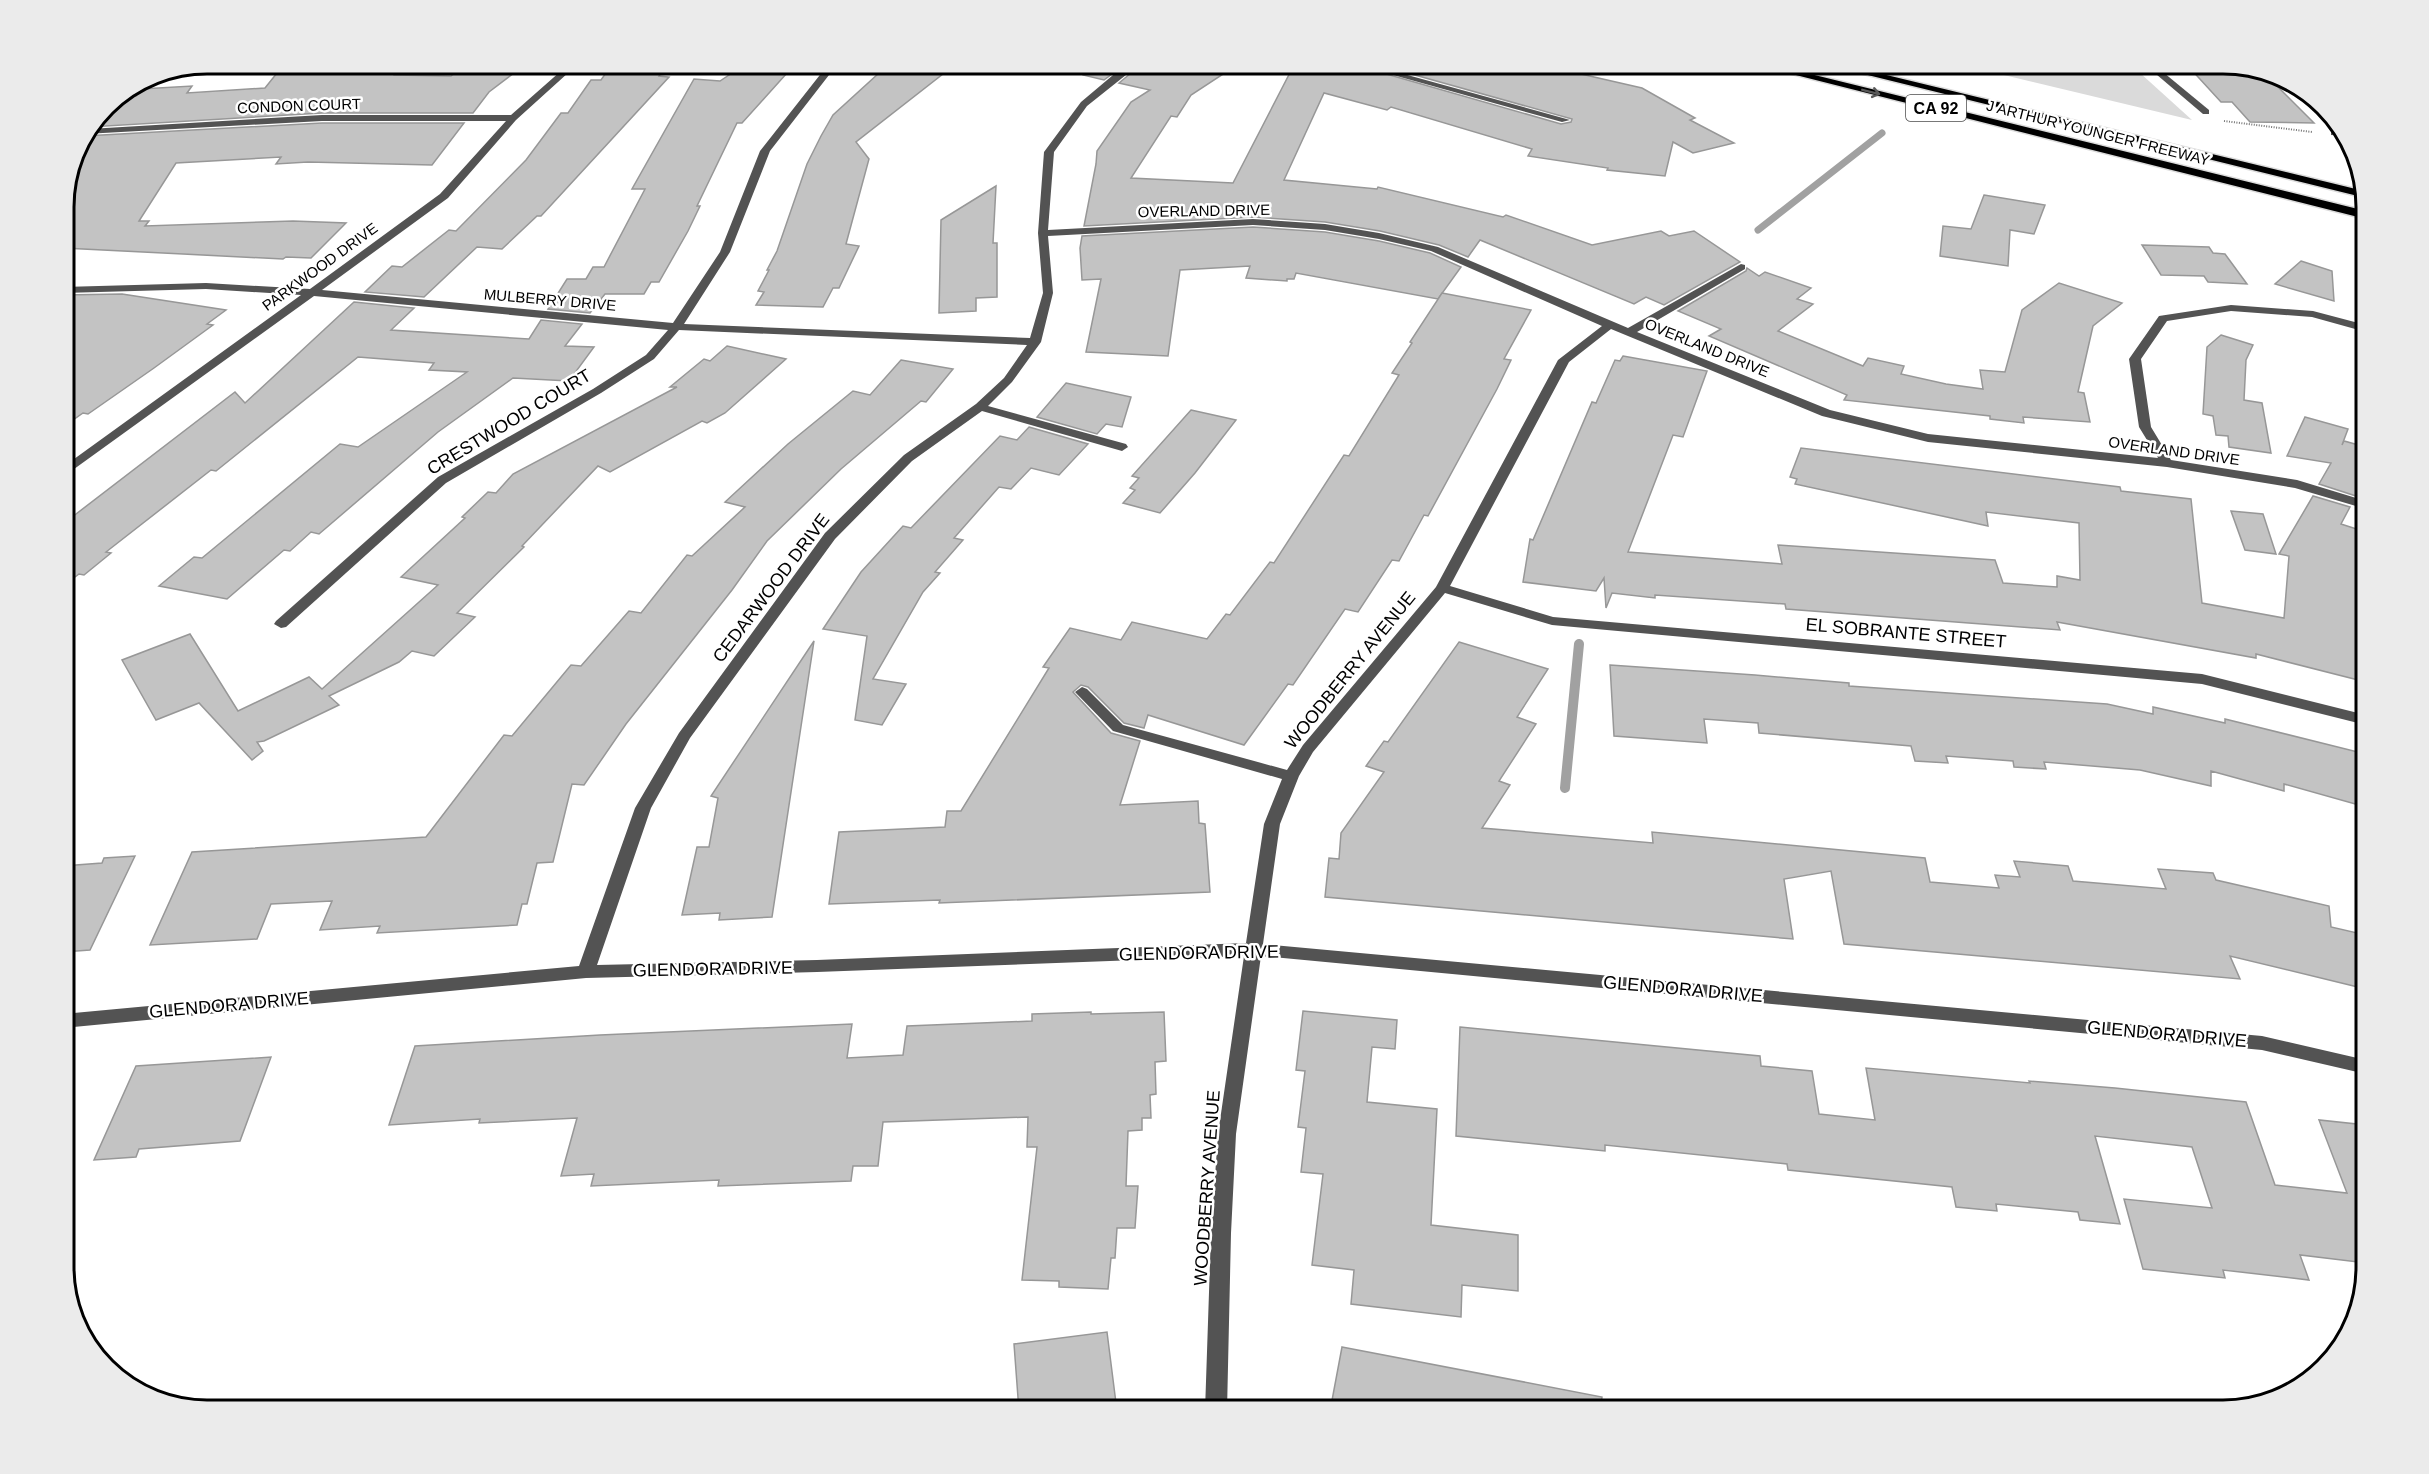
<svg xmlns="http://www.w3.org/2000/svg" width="2429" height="1474" font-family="Helvetica,sans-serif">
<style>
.green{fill:#dadada}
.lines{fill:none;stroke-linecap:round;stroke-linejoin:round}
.stream-far1{stroke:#a1a1a1;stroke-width:7}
.stream{stroke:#a1a1a1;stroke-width:10}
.building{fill:#c3c3c3;stroke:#979797;stroke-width:1.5}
.highway-casing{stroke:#dbdbdb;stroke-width:3}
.path{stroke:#757575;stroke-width:2;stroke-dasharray:1 1.5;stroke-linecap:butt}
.minor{fill:#535353;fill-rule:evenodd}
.highway{fill:#000;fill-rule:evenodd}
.oneway{stroke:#595959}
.labels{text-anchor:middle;stroke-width:5;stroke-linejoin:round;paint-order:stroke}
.far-street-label{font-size:15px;fill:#000;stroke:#fff}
.shield{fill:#fff;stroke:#4c4c4c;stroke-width:1.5}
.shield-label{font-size:16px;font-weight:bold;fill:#000}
.street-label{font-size:18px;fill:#000;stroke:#fff}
.rim{fill:none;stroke:#000;stroke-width:3}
</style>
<rect width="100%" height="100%" fill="#fff"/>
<polygon class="green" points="1954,63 2129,63 2192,120"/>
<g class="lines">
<polyline class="stream-far1" points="1758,230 1882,133"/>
<polyline class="stream" points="1565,788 1579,644"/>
</g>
<g class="building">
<polygon points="285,63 394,63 394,75 451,76 468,63 527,63 489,92 473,113 322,113 90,127 105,105 117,97 136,96 141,89 192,86 187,93 265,88"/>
<polygon points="613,63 667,63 659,76 669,77 541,216 537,216 502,249 477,247 424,297 365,292 392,266 402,267 449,230 456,231 526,160 561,113 568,113 591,80 601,80"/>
<polygon points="747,63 796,63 742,123 737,123 697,206 700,206 688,231 659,282 651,282 644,294 605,294 590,313 548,309 567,279 586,279 593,267 604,267 645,189 632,189 694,79 720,81"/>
<polygon points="890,63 957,63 856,142 869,159 846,244 859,246 839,288 833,288 823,307 756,305 764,292 758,291 769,270 767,270 777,251 807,164 821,136 833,115"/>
<polygon points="1084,63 1127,63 1104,80 1083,75"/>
<polygon points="1143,63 1240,63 1191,95 1177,117 1171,116 1131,178 1233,183 1295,63 1348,63 1561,124 1571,122 1572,119 1372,63 1533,63 1642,88 1695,118 1690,120 1734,143 1693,153 1673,142 1665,176 1607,170 1608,168 1528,156 1532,149 1391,107 1387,110 1324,93 1284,180 1377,189 1378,187 1503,217 1506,215 1592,245 1661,231 1669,236 1694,231 1740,262 1664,305 1646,297 1634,304 1480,240 1468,257 1439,245 1380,231 1325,222 1253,217 1084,226 1096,164 1097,151 1131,102 1150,90 1119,83"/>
<polygon points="2188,66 2238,67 2266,75 2314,123 2250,122 2232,102 2221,102"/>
<polygon points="322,123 464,123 432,165 308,162 276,164 281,157 176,163 139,221 149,221 145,226 293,221 346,223 311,258 286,257 283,259 63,248 63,197 74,151 84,136"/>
<polygon points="996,186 993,243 997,243 997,297 976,298 976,311 939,313 941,220"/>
<polygon points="1984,195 2045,205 2034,234 2010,230 2008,266 1940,256 1943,226 1971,229"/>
<polygon points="1253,227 1325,232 1379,241 1430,253 1461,267 1438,299 1296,273 1294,279 1287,279 1287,281 1246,278 1250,266 1180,270 1168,356 1086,352 1101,279 1082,280 1080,248 1082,236"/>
<polygon points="2142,245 2209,247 2213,253 2225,254 2247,284 2208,282 2204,276 2161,275"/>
<polygon points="2301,261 2332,271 2334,301 2275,284"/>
<polygon points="1747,268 1759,276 1765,272 1811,288 1797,299 1813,304 1778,331 1863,366 1868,358 1904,366 1901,374 1946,384 1983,389 1980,370 2005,372 2022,310 2059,283 2122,303 2093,326 2078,392 2084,393 2090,422 2023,417 2024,423 1990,419 1990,416 1844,400 1847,395 1709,336 1721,329 1678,311 1746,271"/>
<polygon points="1442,293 1531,310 1504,359 1511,360 1497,389 1428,516 1424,515 1399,561 1392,560 1358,612 1345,609 1293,685 1288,684 1244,745 1148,715 1144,728 1124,723 1088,687 1081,685 1073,692 1111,733 1140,741 1120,805 1198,801 1199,823 1205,824 1210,892 939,903 940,900 829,904 839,832 945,827 947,811 961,811 1049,668 1043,667 1070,628 1121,640 1132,622 1207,639 1226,614 1230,615 1270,562 1274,563 1344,455 1349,456 1399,375 1392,373 1412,343 1410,342"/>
<polygon points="122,294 226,310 207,324 213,325 154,368 88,414 83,413 63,427 63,295"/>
<polygon points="354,302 414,308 391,330 529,339 541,320 582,324 565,346 594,347 569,381 513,378 438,432 319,534 311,532 290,551 284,550 227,599 159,586 194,557 202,558 340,444 358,447 467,372 429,370 434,363 358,357 216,471 211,470 106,552 111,553 84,575 79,574 63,586 63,524 235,392 245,403"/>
<polygon points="2221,335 2253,345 2246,360 2244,400 2262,403 2271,453 2229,447 2228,436 2216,435 2213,416 2203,414 2207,347"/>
<polygon points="727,346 786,359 725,413 707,423 702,421 610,472 598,466 522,546 524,547 457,613 475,617 434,656 412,651 399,662 329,696 339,705 264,741 257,742 263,751 252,760 199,703 156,720 122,660 190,634 238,711 309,677 322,689 438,585 401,577 465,518 462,517 488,492 496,493 513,474 677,387 670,387 704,359 710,361"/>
<polygon points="1623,356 1707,371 1683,437 1673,435 1628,552 1782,564 1778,545 1995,560 2003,583 2057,587 2057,576 2080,580 2079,523 1986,512 1988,526 1795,484 1797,479 1790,477 1801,448 2120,487 2121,491 2191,499 2202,603 2284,618 2289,556 2279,554 2313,496 2350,507 2341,524 2366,532 2366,682 2256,654 2256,658 2057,622 2060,630 1786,609 1785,604 1655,595 1655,598 1612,593 1606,608 1604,578 1596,591 1523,582 1530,539 1533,540 1592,402 1596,403 1615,360 1620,361"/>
<polygon points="901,360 953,369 926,402 921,401 841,469 767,541 732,590 626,724 584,785 572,784 553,862 537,863 527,904 522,904 517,925 377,933 380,926 320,930 332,901 271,904 257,939 150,945 192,852 426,837 504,735 512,736 571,665 581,666 629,611 641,613 687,555 692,556 745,507 725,502 788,444 853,391 870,395"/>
<polygon points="1066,383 1131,397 1122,427 1106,424 1097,434 1037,417"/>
<polygon points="1191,410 1236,420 1195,473 1160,513 1123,503 1135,490 1130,488 1139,478 1132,476"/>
<polygon points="2305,417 2348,429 2342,445 2344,441 2366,447 2366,477 2356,496 2319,484 2331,463 2287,456"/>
<polygon points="1029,427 1088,444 1059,475 1031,468 1011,489 999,487 954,538 963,540 935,572 940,573 923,592 873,679 906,684 882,725 855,720 867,636 823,629 861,572 903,526 911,528 1000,436 1017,440"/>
<polygon points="2231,511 2263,514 2276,554 2245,550"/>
<polygon points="814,641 772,917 719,920 720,913 682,915 697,847 709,847 718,798 711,796"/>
<polygon points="1459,642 1548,669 1517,717 1536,724 1499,781 1510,785 1482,828 1653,843 1652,832 1925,858 1930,882 1999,888 1995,875 2020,877 2014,861 2068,866 2073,881 2166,889 2158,869 2213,873 2216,880 2329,906 2331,927 2366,935 2366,989 2230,956 2240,979 1844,944 1831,871 1784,879 1793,939 1325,897 1329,858 1339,859 1341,833 1384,772 1366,766 1384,741 1388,742"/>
<polygon points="1610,665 1755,675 1849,683 1849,686 2107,704 2153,714 2153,707 2225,723 2225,719 2366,754 2366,807 2284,784 2284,791 2211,771 2211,786 2140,770 2044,762 2046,769 2014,767 2013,761 1946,756 1948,763 1915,761 1911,746 1759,733 1758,723 1704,719 1707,743 1614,736"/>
<polygon points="135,856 90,950 63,952 63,866 102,863 104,858"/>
<polygon points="1303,1011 1397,1020 1395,1049 1372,1047 1367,1102 1437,1109 1431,1225 1518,1235 1518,1291 1462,1285 1461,1317 1351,1304 1354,1270 1312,1265 1323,1174 1301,1172 1306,1128 1298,1127 1305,1071 1296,1070"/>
<polygon points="1091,1012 1091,1014 1164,1012 1166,1061 1155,1062 1156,1094 1150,1095 1151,1118 1142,1118 1142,1130 1128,1131 1126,1186 1138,1186 1135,1228 1117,1228 1115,1258 1111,1258 1108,1289 1059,1287 1059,1281 1022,1280 1037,1147 1027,1147 1028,1117 883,1122 878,1166 853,1166 851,1181 718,1186 719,1180 591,1186 594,1174 561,1176 577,1118 479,1123 480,1119 389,1125 415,1046 600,1035 852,1024 847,1058 903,1055 907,1026 1032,1021 1032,1014"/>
<polygon points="1460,1027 1760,1056 1761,1066 1812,1071 1819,1114 1875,1120 1866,1068 2030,1083 2029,1081 2115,1088 2246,1102 2275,1185 2347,1193 2319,1120 2366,1125 2366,1263 2300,1255 2309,1280 2223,1270 2225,1278 2143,1269 2124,1199 2212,1208 2192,1147 2095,1136 2120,1224 2080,1220 2078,1212 1996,1204 1997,1211 1956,1207 1952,1187 1788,1170 1787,1164 1605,1145 1605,1151 1456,1136"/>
<polygon points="271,1057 240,1141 139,1149 136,1157 94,1160 136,1066"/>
<polygon points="1107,1332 1117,1411 1019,1411 1014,1344"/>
<polygon points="1342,1347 1602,1397 1600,1411 1330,1411"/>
</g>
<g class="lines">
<g class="highway-casing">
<g id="highway">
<polygon points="1748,63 1766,63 2366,211 2366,219"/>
<polygon points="1819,63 1837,63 2364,191 2366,198"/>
</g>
</g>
<polyline class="path" points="2224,121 2312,132"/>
<g class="minor">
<path d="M 570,63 L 579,63 L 516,120 L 448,198 L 322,290 L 673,323 L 720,252 L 760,151 L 823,71 L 837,63 L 847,63 L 829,75 L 770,151 L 730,252 L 684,324 L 1030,338 L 1043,293 L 1038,233 L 1044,152 L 1081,102 L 1119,70 L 1131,63 L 1141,63 L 1087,106 L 1054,152 L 1048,230 L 1253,219 L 1325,224 L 1379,233 L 1438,247 L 1628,328 L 1741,264 L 1745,265 L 1745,269 L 1637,332 L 1830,410 L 1928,434 L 2158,458 L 2139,427 L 2129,359 L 2159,316 L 2231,305 L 2313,311 L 2366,325 L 2366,332 L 2312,317 L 2231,311 L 2167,321 L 2141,359 L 2151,427 L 2171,460 L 2297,480 L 2366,501 L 2366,509 L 2295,488 L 2167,467 L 1928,442 L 1822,416 L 1611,329 L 1569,362 L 1450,586 L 1553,617 L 2202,674 L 2366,715 L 2366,725 L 2202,684 L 1552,625 L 1445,593 L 1313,752 L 1299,776 L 1280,824 L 1263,944 L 2262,1036 L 2366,1060 L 2366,1074 L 2262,1050 L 1261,956 L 1236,1134 L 1231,1233 L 1227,1411 L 1205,1411 L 1211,1233 L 1218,1134 L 1244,956 L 817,972 L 586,978 L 63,1028 L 63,1014 L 579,966 L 635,808 L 679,733 L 825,533 L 904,455 L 976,404 L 1004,378 L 1027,345 L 679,330 L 654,359 L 601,393 L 446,483 L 286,627 L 281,628 L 274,624 L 276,621 L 438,477 L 593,389 L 646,355 L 668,330 L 314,296 L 63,477 L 63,467 L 301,295 L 206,289 L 63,293 L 63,287 L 206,283 L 310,289 L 440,194 L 506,121 L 322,121 L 85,134 L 89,129 L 322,115 L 511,115 ZM 1253,225 L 1325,230 L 1379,239 L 1431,251 L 1602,326 L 1558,360 L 1436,587 L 1303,745 L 1287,770 L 1123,725 L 1087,689 L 1082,687 L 1075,692 L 1113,731 L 1282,779 L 1264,824 L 1246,943 L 817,960 L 597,965 L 651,808 L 690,738 L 835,539 L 912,461 L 982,411 L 1122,451 L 1128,447 L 1126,444 L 988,406 L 1012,382 L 1041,342 L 1053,293 L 1048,236 Z"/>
<polygon points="1350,63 1364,63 1570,120 1562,122"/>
<polygon points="2143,63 2152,63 2209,110 2209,114 2203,114"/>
<polygon points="2334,130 2343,131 2347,136 2331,135 2331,131"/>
</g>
<use href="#highway" class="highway"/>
</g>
<defs><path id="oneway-shaft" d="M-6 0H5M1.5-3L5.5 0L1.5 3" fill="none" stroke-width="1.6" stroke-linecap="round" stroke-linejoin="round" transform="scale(1.5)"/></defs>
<use class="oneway" href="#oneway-shaft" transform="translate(1871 92) rotate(14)"/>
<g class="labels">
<g class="far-street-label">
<text transform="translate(299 106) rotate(-2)" y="5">CONDON COURT</text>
<text transform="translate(2098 133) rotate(14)" y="5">J ARTHUR YOUNGER FREEWAY</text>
<text transform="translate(1204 211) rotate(-1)" y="5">OVERLAND DRIVE</text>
<text transform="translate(320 267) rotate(-36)" y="5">PARKWOOD DRIVE</text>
<text transform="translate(550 300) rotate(5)" y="5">MULBERRY DRIVE</text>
<text transform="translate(1707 348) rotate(22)" y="5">OVERLAND DRIVE</text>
<text transform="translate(2174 451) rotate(8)" y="5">OVERLAND DRIVE</text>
</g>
<rect class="shield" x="1906" y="95" width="60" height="26" rx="4.5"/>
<g class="shield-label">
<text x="1936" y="114">CA 92</text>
</g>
<g class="street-label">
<text transform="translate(509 422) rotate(-31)" y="6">CRESTWOOD COURT</text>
<text transform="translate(771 588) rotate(-53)" y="6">CEDARWOOD DRIVE</text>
<text transform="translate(1906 633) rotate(5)" y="6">EL SOBRANTE STREET</text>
<text transform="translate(1350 670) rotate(-51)" y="6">WOODBERRY AVENUE</text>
<text transform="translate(1199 953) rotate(-1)" y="6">GLENDORA DRIVE</text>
<text transform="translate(713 969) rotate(-1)" y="6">GLENDORA DRIVE</text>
<text transform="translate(1683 989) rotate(5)" y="6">GLENDORA DRIVE</text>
<text transform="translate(229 1005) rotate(-5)" y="6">GLENDORA DRIVE</text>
<text transform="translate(2167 1034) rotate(5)" y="6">GLENDORA DRIVE</text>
<text transform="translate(1207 1188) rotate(-86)" y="6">WOODBERRY AVENUE</text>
</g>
</g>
<path d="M0 0H2429V1474H0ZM207 74H2223A133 133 0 0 1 2356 207V1267A133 133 0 0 1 2223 1400H207A133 133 0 0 1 74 1267V207A133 133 0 0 1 207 74Z" fill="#ebebeb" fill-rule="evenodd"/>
<path class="rim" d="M207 74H2223A133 133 0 0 1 2356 207V1267A133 133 0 0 1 2223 1400H207A133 133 0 0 1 74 1267V207A133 133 0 0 1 207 74Z"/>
</svg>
